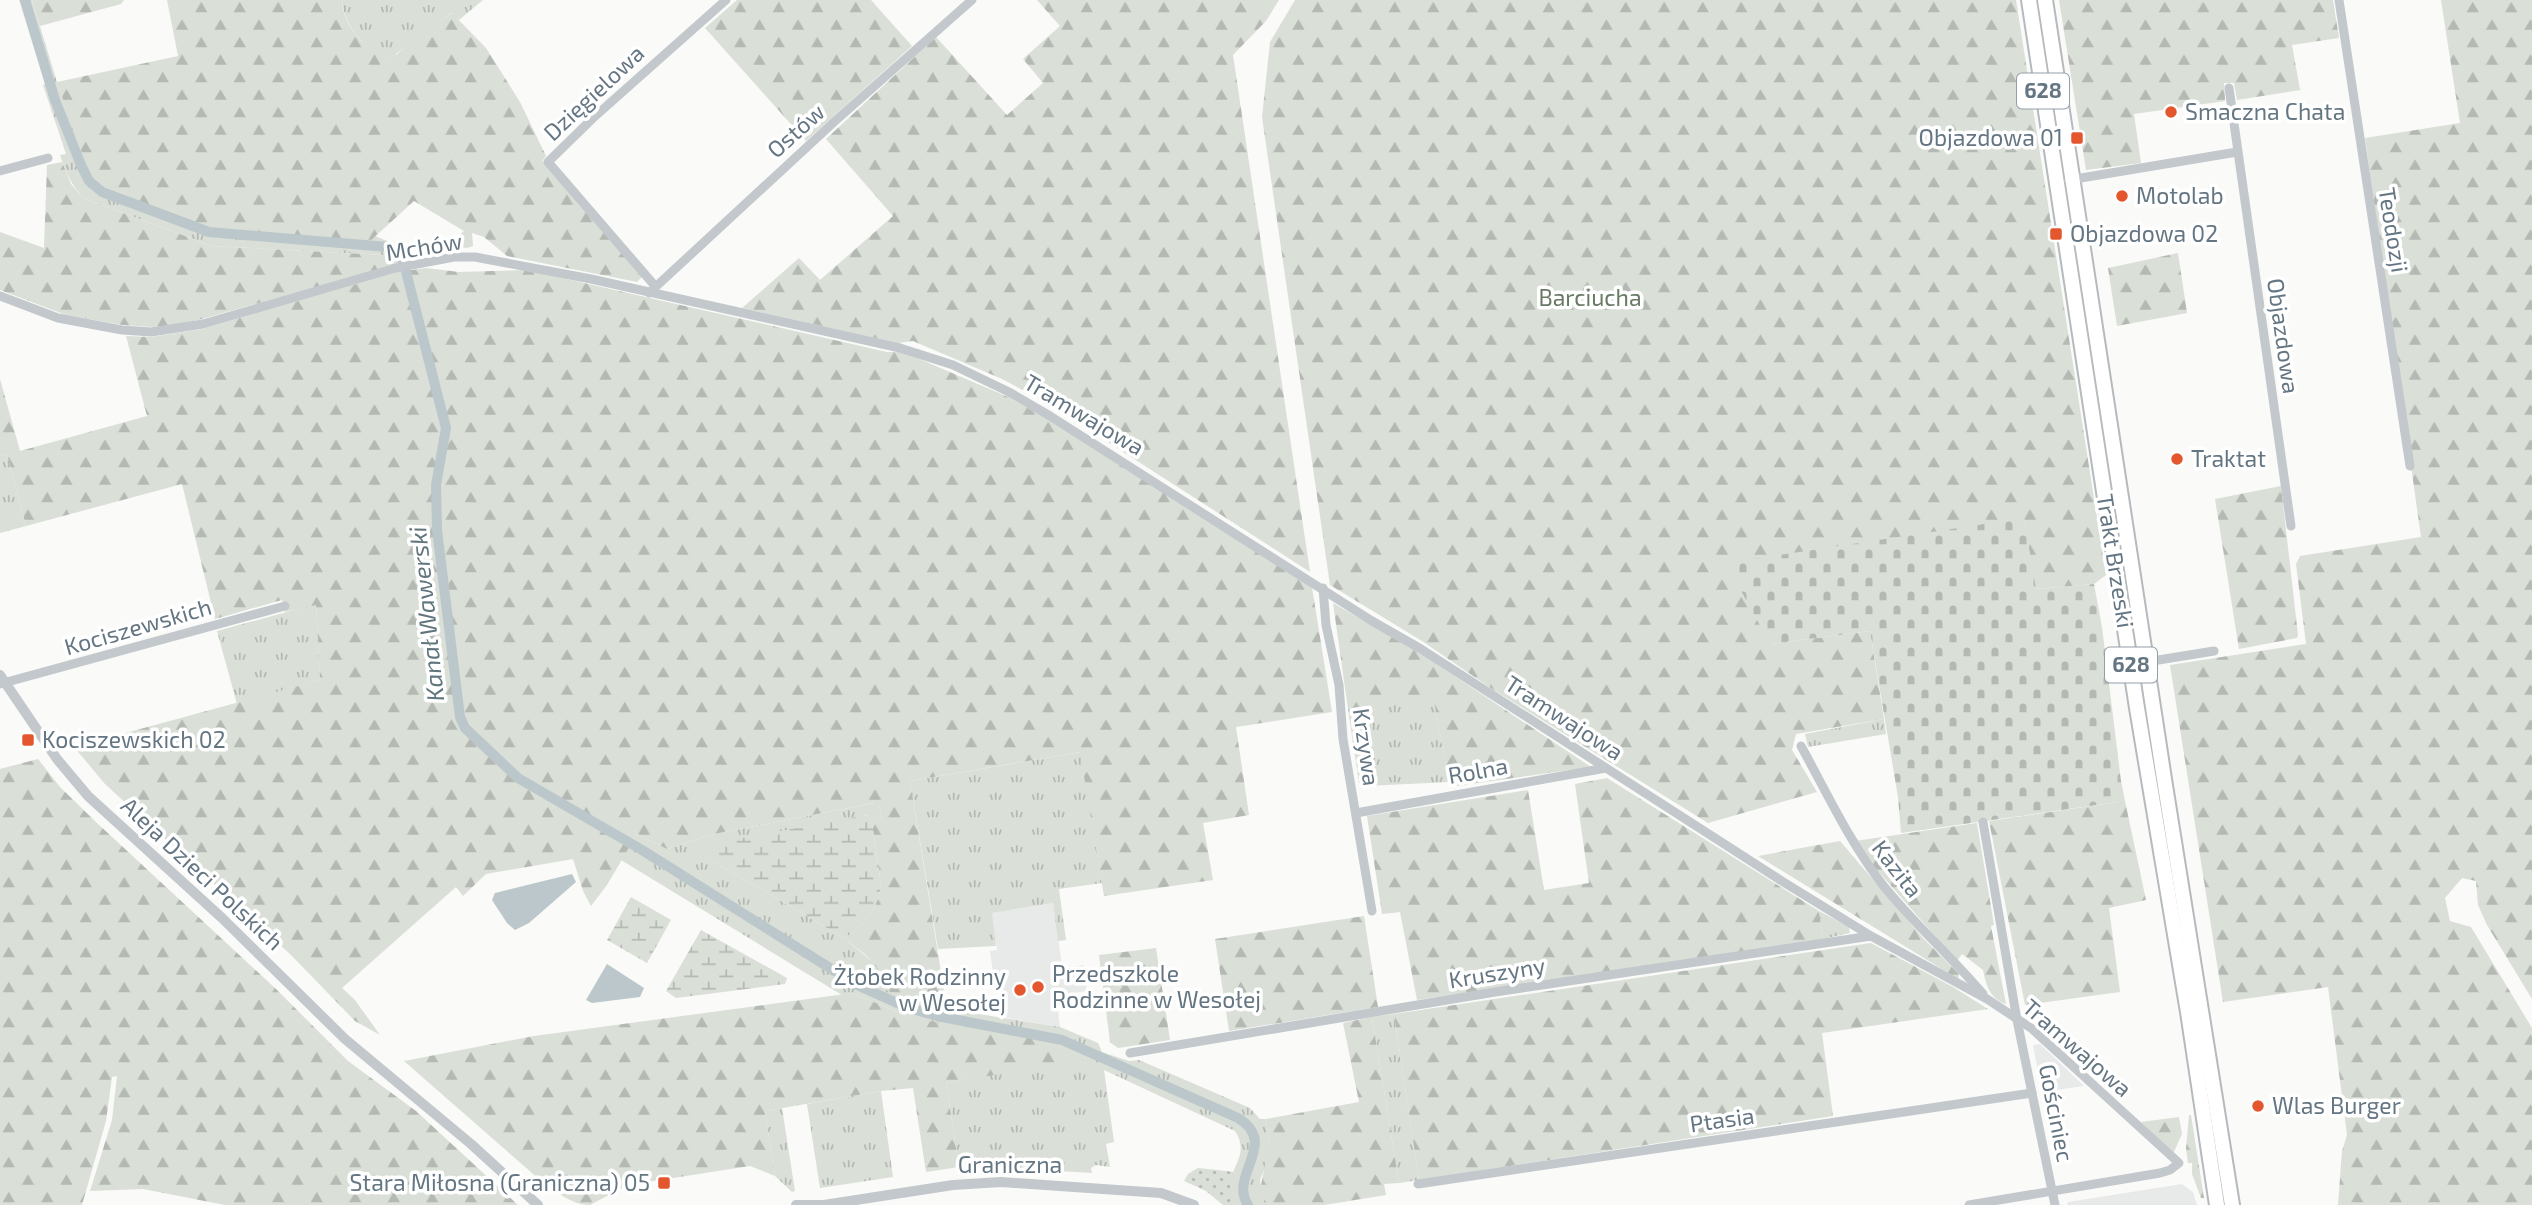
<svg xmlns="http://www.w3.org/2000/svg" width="2532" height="1205" font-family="'Exo 2',sans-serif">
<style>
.built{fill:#e8e9e9}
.grass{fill:url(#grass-tufts)}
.forest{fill:url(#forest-firs)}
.wetland{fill:url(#wetland-marsh)}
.cemetery{fill:url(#cemetery-stones)}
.garden{fill:url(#garden-dots)}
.water{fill:#bbc7cb}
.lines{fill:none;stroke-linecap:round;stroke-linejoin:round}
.canal{stroke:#bbc7cb;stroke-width:10}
.primary-casing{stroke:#b5babe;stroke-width:18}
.minor{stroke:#c3c8cc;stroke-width:9}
.tertiary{stroke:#c3c8cc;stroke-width:10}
.primary{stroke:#fff;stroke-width:14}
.poi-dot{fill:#e4572e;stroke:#fff;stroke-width:2.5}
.labels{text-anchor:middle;stroke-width:7;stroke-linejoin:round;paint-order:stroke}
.shield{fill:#fff;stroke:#939fa8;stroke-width:2}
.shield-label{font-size:21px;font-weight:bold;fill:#657683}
.street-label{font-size:23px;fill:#657683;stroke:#fff}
.poi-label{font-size:23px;fill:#657683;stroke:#fff;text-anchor:start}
.park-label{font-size:23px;fill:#687a64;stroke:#fff}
.water-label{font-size:24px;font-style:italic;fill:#60757c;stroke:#fff}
</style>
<defs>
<pattern id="grass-tufts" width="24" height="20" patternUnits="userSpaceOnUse" patternTransform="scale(1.75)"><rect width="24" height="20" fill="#dadfd7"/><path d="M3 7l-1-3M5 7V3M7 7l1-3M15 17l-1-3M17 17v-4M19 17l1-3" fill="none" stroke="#b4b9b4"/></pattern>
<pattern id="forest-firs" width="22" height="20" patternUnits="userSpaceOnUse" patternTransform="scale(1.75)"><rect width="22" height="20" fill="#dadfd7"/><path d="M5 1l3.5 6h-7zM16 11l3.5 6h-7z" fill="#b4b9b4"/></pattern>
<pattern id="wetland-marsh" width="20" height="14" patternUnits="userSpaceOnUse" patternTransform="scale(1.75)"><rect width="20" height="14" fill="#dadfd7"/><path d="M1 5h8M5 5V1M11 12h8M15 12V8" fill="none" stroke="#b4b9b4"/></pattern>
<pattern id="cemetery-stones" width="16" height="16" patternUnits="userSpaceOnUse" patternTransform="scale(1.75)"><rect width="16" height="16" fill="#dadfd7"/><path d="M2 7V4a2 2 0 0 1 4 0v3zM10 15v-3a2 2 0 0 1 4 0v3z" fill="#b4b9b4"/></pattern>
<pattern id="garden-dots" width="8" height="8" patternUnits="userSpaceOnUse" patternTransform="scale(1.75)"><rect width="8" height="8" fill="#dadfd7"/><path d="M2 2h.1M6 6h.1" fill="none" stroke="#b4b9b4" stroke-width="1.8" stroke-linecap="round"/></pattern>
</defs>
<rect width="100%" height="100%" fill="#fafaf8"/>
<g class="built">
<polygon points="1053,903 1062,965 1051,967 1051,970 1084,965 1087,991 1056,995 1060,1027 1007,1018 1001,980 993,972 990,951 997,950 991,913"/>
<polygon points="2040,1044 2084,1086 2042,1092 2033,1045"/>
<polygon points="2182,1184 2193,1192 2197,1205 2067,1205 2068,1202"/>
</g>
<g class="grass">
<path d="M 19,0 L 32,0 L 57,82 L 88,166 L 96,179 L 115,191 L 196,225 L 368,241 L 375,236 L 421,255 L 398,264 L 384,255 L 212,246 L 83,198 C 72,185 65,172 60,155 L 66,154 L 43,85 L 45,84 Z"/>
<path d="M 345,0 L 483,0 L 459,20 L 451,13 C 441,20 396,57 389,57 C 377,57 369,48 361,40 C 351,30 344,17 342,2 Z"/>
<polygon points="7,454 26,526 0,533 0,456"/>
<polygon points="316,604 320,680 237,704 217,631"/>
<polygon points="1433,695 1449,782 1366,786 1359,783 1348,709"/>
<polygon points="1884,719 1886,734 1808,747 1805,734"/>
<polygon points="1081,752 1102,883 1059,889 1066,940 1058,941 1053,903 992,913 996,946 938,949 910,781"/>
<path d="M 875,803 L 880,808 L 882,820 L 872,823 L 867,815 L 706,857 L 844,938 L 874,963 L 882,977 L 882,988 L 917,1002 L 947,1009 L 1060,1027 L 1098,1043 L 1102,1052 L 1129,1061 L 1139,1060 L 1250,1108 L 1260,1119 L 1266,1119 L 1269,1142 L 1267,1162 L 1260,1180 L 1263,1199 L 1272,1205 L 1236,1205 L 1234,1203 C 1233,1198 1230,1191 1230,1186 C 1231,1164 1250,1155 1235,1131 L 1104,1070 L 1114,1142 L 1106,1144 L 1110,1167 L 1096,1165 L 1091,1168 L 1092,1173 L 972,1166 L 959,1167 L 946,1083 L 1082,1059 L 911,1018 L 853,993 L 842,995 L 621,860 L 637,834 L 667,849 L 714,834 Z"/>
<polygon points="1819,911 1849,927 1850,933 1823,939"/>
<polygon points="1394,1014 1419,1180 1399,1183 1372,1017"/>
<polygon points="881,1091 893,1177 820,1188 807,1104"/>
<polygon points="782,1108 795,1191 792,1192 775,1176 765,1111"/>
</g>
<g class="forest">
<polygon points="32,0 124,0 121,4 40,26"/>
<path d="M 167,0 L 345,0 L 342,2 C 344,27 364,48 387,57 L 394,52 L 396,55 L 422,33 L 452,13 L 486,48 L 520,102 L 546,156 L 542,161 L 642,277 L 637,282 L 507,256 L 484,237 L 472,233 L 473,246 L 467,248 L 448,245 L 464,231 L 414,201 L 369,242 L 211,228 C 188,223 110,195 96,179 C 83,165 65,103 57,82 L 178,56 Z"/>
<polygon points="737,0 871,0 912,46 806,141 705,28"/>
<polygon points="1037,0 1279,0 1266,21 1233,55 1310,572 1047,403 1002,379 913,341 898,343 742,308 799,258 820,280 893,216 826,139 936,37 1007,115 1043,83 1023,59 1060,26"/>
<polygon points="1295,0 2016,0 2106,575 2094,584 2035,589 2024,519 1770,644 1870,631 1884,719 1796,734 1792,750 1817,792 1708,823 1492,689 1422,641 1330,585 1262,117 1270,42"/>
<polygon points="2059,0 2333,0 2339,38 2292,45 2300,90 2237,100 2234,83 2224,83 2225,101 2134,114 2141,163 2086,170"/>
<polygon points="2441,0 2532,0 2532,999 2487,925 2478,905 2476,881 2462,878 2445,898 2450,921 2471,927 2532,1028 2532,1205 2338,1205 2342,1151 2347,1135 2328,987 2223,1002 2170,665 2306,644 2296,564 2300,556 2421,537 2365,138 2460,123"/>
<polygon points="62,162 71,184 83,198 212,246 384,255 394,259 398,264 202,319 177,325 151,327 123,325 66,315 0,290 0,232 44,248 47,165"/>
<polygon points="2178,253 2187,313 2117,326 2108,268"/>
<path d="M 426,268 L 459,272 L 527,270 L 887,352 L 903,352 L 1006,396 L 1072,433 L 1312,587 L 1332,712 L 1236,727 L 1249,815 L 1203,823 L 1213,880 L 1104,896 L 1080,752 L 910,781 L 947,1009 L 917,1002 L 881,988 C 883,963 862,953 844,938 C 864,926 878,909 881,885 L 872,823 L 882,819 L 880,808 L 874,803 L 714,834 L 667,849 L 637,834 L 607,885 L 591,906 L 583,891 L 573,859 L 486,874 L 463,896 L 456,887 L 342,988 L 355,1000 L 380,1035 L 355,1021 L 291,955 L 105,784 L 74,747 L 320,680 L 316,605 L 285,612 L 282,600 L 215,619 L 182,484 L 26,526 L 7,454 L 0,456 L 0,379 L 20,451 L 147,416 L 126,336 L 151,337 L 202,329 L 398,272 Z"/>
<polygon points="2281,486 2298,635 2297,638 2239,649 2215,499"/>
<polygon points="1333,603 1423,655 1591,767 1457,786 1449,782 1433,696 1348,709"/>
<polygon points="38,759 60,787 97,823 275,988 348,1061 416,1111 518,1205 225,1205 143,1189 90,1191 112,1120 117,1076 112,1077 106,1121 82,1205 0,1205 0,769"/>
<polygon points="1607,778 1819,911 1823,939 1417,1000 1400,912 1382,914 1367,816 1528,790 1544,890 1589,883 1575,784"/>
<polygon points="2125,801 2146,900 2109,908 2120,992 2025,1005 1989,821"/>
<path d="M 1977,823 L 1994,925 L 1991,926 L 2006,1004 C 1990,999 1986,985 1983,970 L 1962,954 L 1957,961 L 1863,854 L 1855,841 Z"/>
<polygon points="1840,841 1923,938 1959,974 1958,979 1758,856"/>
<polygon points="1364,916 1378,1007 1229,1031 1215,939"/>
<polygon points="1871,943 1953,987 1988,1009 1822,1033 1833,1116 1419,1180 1394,1014"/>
<polygon points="1156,948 1170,1040 1118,1048 1110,1042 1099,955"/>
<path d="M 853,993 L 911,1018 L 1053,1042 L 1070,1050 L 1083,1060 L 946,1083 L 959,1167 L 926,1172 L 913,1088 L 881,1091 L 765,1111 L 775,1176 L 750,1166 L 628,1185 L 590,1205 C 572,1205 555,1191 540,1180 L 404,1061 L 534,1036 Z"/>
<polygon points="1372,1017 1399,1183 1384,1184 1386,1195 1324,1205 1272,1205 1263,1199 1260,1191 1269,1142 1266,1119 1359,1102 1343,1023"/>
<polygon points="2189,1115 2191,1115 2204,1198 2201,1198 2192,1174 2192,1163 2188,1163 2186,1149"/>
<polygon points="2179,1117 2182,1134 2173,1154 2141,1122"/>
</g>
<g class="wetland">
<path d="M 868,815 L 872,823 L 881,885 C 878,909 864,926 844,938 L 706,857 L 700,846 Z"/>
<polygon points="631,897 671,920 647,963 607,940"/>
<polygon points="701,930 787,978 785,984 676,998 666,991"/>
</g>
<polygon class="cemetery" points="2024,518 2036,589 2094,584 2102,627 2121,781 2125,801 1901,833 1898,797 1870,631 1770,644 1726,563"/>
<polygon class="garden" points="1198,1168 1235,1172 1230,1185 1236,1205 1223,1205 1206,1191 1184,1181 1188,1174"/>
<g class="water">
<polygon points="572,874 576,882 529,923 515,930 507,923 492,900 495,893"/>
<polygon points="607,964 644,988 640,997 592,1003 586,1000"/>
</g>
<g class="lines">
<path class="canal" d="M 25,0 L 55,100 L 81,165 L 89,181 L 102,192 L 209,232 L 388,247 L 403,260 L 446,428 L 436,485 L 437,530 L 460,717 L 465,728 L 518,778 L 642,850 L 857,985 L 906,1007 L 937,1016 L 1062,1040 L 1238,1118 C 1280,1144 1228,1175 1248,1205"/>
<g class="primary-casing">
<g id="primary">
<polyline points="2029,0 2137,708 2188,1012 2217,1205"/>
<polyline points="2045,0 2164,779 2232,1205"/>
</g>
</g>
<g class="minor">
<polyline points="2339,0 2410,466"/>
<polyline points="2229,88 2291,526"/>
<polyline points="0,171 48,158"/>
<polyline points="2069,180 2237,152"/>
<polyline points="655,286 548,162 592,119 726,0"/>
<polyline points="649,293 834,122 972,0"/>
<polyline points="0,296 58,318 122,330 151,332 203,324 396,268 454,257 475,257 591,279 900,348 953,365 1009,392 1050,416 1372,621 1421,649 1785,883 1871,936 1987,999 2031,1028 2179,1163 2170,1170 2160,1173 1969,1205"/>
<polyline points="1323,588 1326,625 1339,685 1343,739 1372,911"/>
<polyline points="2146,662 2214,651"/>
<polyline points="0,684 285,606"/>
<path d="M 1801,746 C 1827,793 1849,841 1882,884 C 1913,923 1951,956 1983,994"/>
<polyline points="1356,813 1606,768"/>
<polyline points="1983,822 2017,1020 2055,1205"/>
<polyline points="1130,1053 1495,992 1871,936"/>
<polyline points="1418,1184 2032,1093"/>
</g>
<g class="tertiary">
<polyline points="0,675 57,759 88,796 222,918 345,1039 471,1144 538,1205"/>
<polyline points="796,1205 824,1205 953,1185 1001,1182 1161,1193 1194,1205"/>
</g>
<use href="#primary" class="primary"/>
</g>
<g class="poi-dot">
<circle cx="2171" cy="112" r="7"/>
<rect x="2070" y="131" width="14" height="14" rx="3.5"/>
<circle cx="2122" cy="196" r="7"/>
<rect x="2049" y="227" width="14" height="14" rx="3.5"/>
<circle cx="2177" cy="459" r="7"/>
<rect x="21" y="733" width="14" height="14" rx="3.5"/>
<circle cx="1038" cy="987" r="7"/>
<circle cx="1020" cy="990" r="7"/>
<circle cx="2258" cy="1106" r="7"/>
<rect x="657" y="1176" width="14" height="14" rx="3.5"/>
</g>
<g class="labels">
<g class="shield">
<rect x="2017" y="73.5" width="52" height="35" rx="5"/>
<rect x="2105" y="647.5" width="52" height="35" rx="5"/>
</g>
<g class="shield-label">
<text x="2043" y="98">628</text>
<text x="2131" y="672">628</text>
</g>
<g class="street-label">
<text transform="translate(594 93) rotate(-43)" y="8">Dzięgielowa</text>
<text transform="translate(796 131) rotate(-42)" y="8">Ostów</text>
<text transform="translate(2393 230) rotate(81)" y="8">Teodozji</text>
<text transform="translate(424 247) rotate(-9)" y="8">Mchów</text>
<text transform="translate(2283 336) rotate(82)" y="8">Objazdowa</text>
<text transform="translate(1084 415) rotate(31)" y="8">Tramwajowa</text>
<text transform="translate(2115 561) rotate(81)" y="8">Trakt Brzeski</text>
<text transform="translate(138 627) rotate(-16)" y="8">Kociszewskich</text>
<text transform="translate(1564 718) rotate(33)" y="8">Tramwajowa</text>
<text transform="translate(1366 747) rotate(82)" y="8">Krzywa</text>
<text transform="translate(1478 771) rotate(-10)" y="8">Rolna</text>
<text transform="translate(1897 869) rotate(52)" y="8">Kazita</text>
<text transform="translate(202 874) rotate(43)" y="8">Aleja Dzieci Polskich</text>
<text transform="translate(1497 973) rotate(-9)" y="8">Kruszyny</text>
<text transform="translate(2077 1048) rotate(41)" y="8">Tramwajowa</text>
<text transform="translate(2056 1113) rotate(79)" y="8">Gościniec</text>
<text transform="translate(1722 1120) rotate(-8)" y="8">Ptasia</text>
<text x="1010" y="1173">Graniczna</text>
</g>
<g class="poi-label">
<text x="2185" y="120">Smaczna Chata</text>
<text x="2063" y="146" text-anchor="end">Objazdowa 01</text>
<text x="2136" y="204">Motolab</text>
<text x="2070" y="242">Objazdowa 02</text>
<text x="2191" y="467">Traktat</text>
<text x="42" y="748">Kociszewskich 02</text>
<text x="1052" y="982">Przedszkole<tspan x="1052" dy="26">Rodzinne w Wesołej</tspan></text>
<text x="1006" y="985" text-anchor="end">Żłobek Rodzinny<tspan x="1006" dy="26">w Wesołej</tspan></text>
<text x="2272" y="1114">Wlas Burger</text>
<text x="650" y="1191" text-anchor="end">Stara Miłosna (Graniczna) 05</text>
</g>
<g class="park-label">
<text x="1590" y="306">Barciucha</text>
</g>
<g class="water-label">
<text transform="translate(427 614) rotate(-96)" y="8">Kanał Wawerski</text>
</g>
</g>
</svg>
